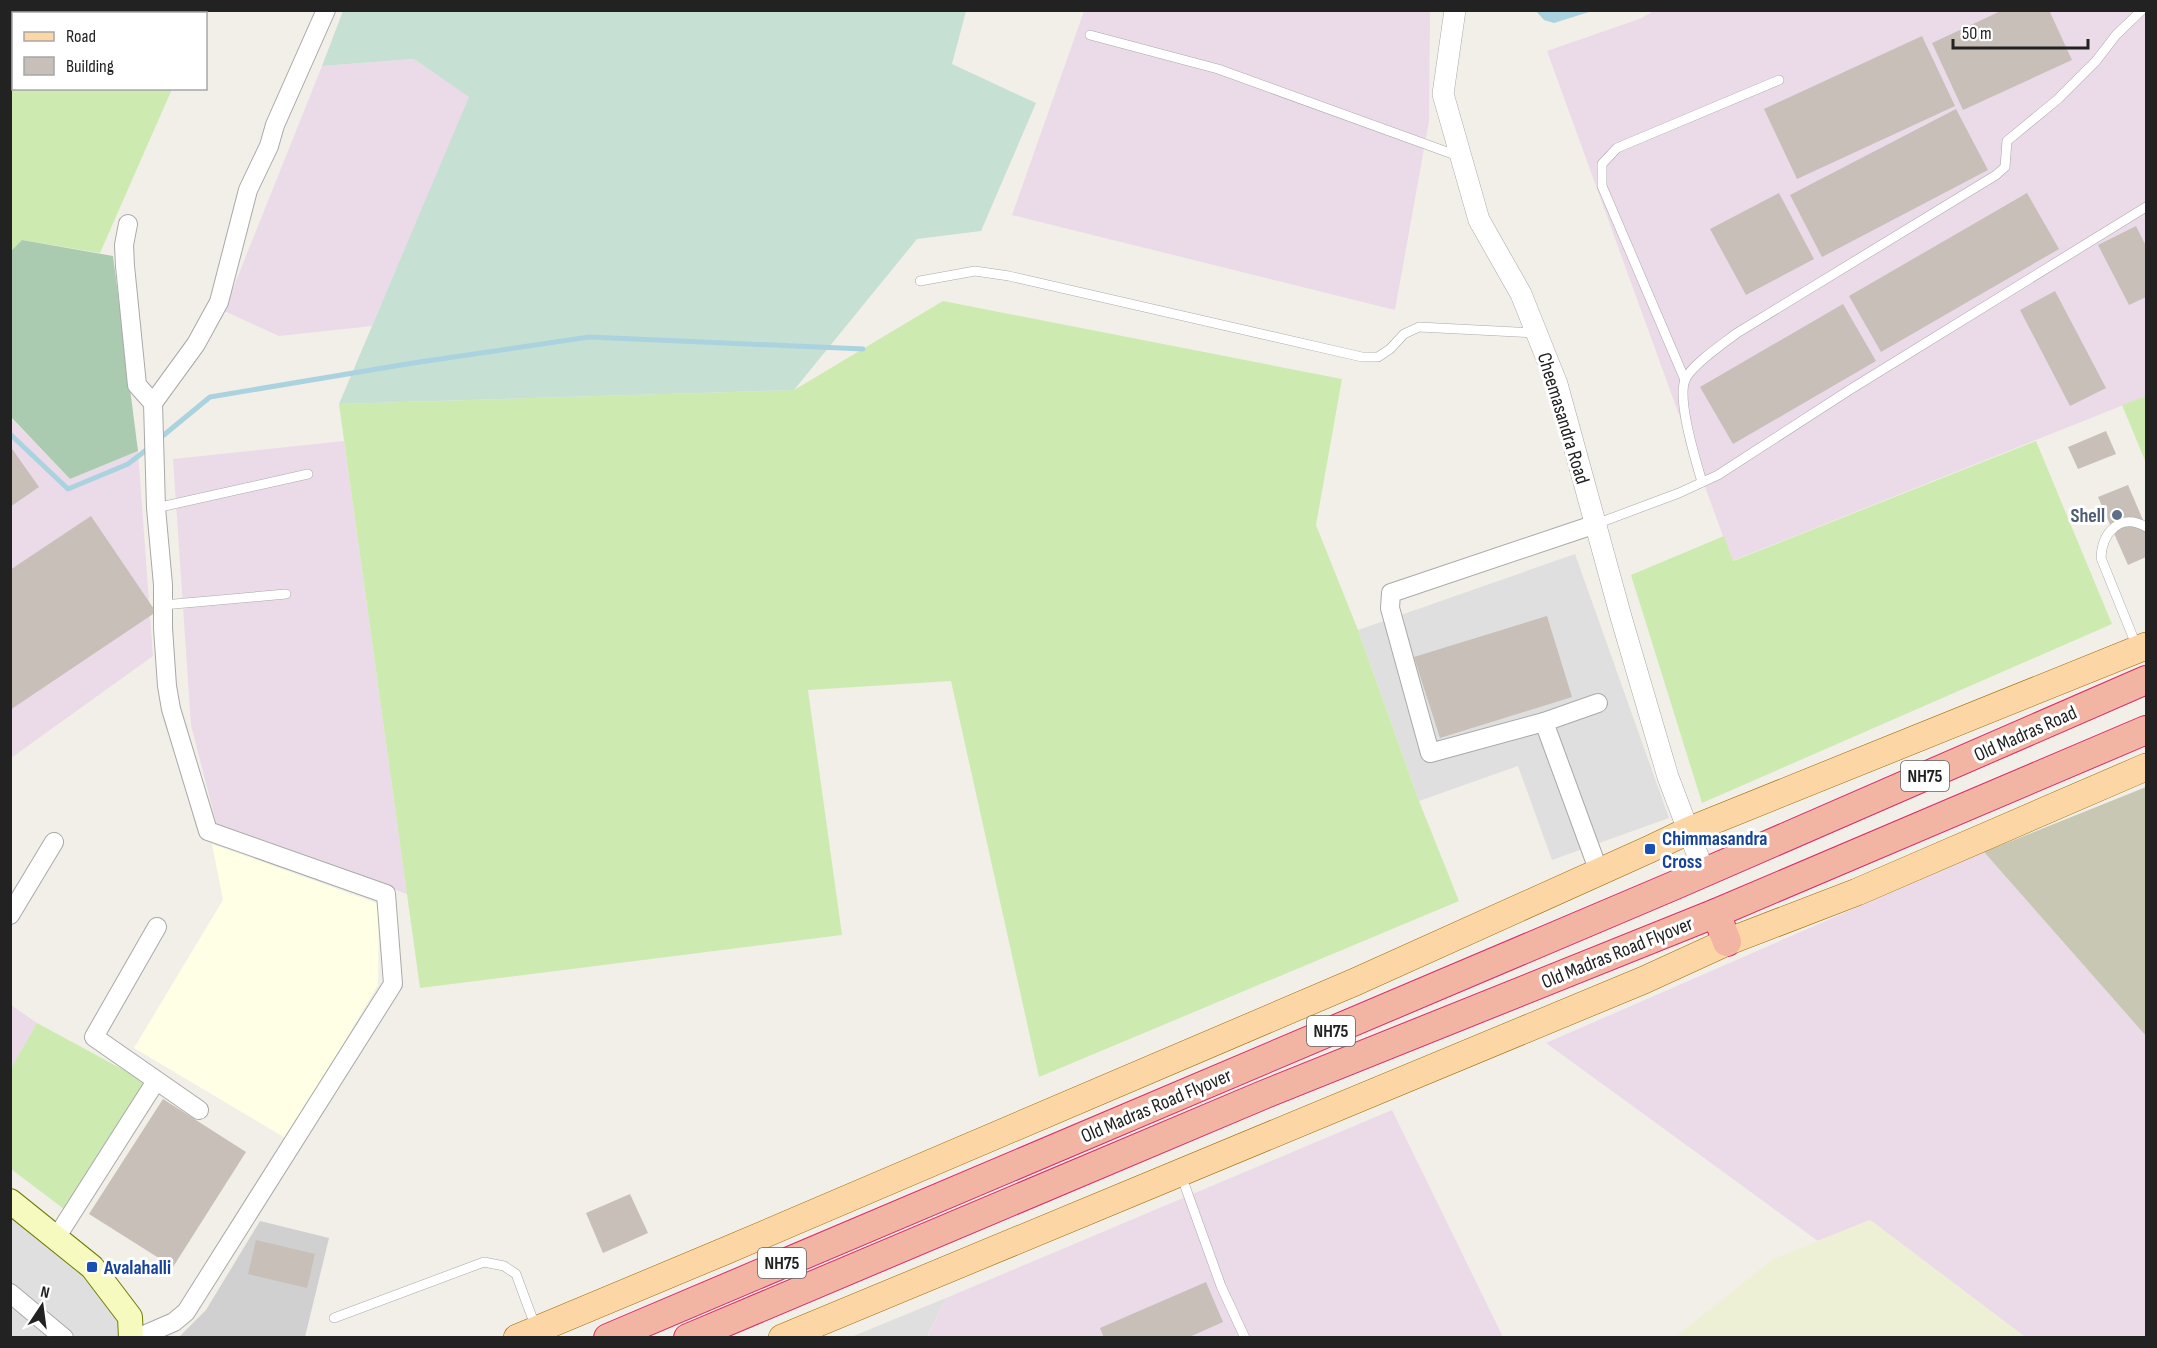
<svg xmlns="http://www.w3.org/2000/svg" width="2157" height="1348" font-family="'Sofia Sans Condensed',sans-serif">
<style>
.residential{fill:#e0dfdf}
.industrial{fill:#ebdbe8}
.education{fill:#ffffe5}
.religious{fill:#d0d0d0}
.construction{fill:#c7c7b4}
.farmland{fill:#eef0d5}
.grass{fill:#cdebb0}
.wetland{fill:#c6e0d4}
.cemetery{fill:#aacbaf}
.water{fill:#aad3df}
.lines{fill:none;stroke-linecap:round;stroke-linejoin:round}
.stream{stroke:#aad3df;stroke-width:5}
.building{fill:#c7bfb8}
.service-casing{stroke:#a9a9a9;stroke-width:10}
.minor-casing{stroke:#a9a9a9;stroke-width:20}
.tertiary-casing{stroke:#a9a9a9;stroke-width:22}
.secondary-casing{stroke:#707d05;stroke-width:26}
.primary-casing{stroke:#a06b00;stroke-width:28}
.trunk-casing{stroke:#dc2a67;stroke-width:30}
.service{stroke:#fff;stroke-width:9}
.minor{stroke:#fff;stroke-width:18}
.tertiary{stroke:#fff;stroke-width:21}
.secondary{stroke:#f7fabf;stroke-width:24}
.primary{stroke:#fcd6a4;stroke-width:27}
.trunk{stroke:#f2b4a3;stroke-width:28}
.service-dot{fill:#5c6f8a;stroke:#fff;stroke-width:2}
.transit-dot{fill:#1a4fb4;stroke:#fff;stroke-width:2}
.labels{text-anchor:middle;stroke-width:6;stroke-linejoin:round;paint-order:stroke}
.shield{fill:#fff;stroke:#646464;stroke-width:1.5}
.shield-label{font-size:18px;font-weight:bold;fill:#222}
.street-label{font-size:20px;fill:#222;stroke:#fff}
.service-label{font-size:20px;font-weight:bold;fill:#4e5e75;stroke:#fff;text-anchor:end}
.transit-label{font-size:20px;font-weight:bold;fill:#164399;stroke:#fff;text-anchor:start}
</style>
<rect width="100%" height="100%" fill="#f2efe9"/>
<g class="residential">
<polygon points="1575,554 1669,818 1552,860 1518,766 1419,801 1358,630"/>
<polygon points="10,1213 83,1267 125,1323 125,1337 11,1337"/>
<polygon points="946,1298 927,1337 851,1337"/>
</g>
<g class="industrial">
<polygon points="1084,11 1430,11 1429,121 1395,310 1012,215"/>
<polygon points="1653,11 2146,11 2146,396 1732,561 1547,51 1642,18"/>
<polygon points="414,59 470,97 372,326 279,336 224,311 322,66"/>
<polygon points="10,417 70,479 138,451 153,656 11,758"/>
<polygon points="344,441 407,894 217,826 191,725 173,459"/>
<polygon points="1984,852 2146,1036 2146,1337 2025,1337 1870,1220 1818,1241 1546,1043"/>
<polygon points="11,1005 37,1023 11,1068"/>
<polygon points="1392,1110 1503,1337 927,1338 946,1298"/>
</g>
<polygon class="education" points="212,844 379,904 378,985 287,1139 134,1048 223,900"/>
<polygon class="religious" points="260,1221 329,1238 305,1337 178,1338 206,1310"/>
<polygon class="construction" points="2146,787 2146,1036 1984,852"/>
<polygon class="farmland" points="1870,1220 2025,1337 1675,1337 1773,1259"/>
<g class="grass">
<polygon points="11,11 206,11 205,14 14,14 14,88 172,89 100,253 22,240 11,251"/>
<polygon points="943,301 1342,379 1316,525 1358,630 1419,801 1459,901 1039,1077 951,681 808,690 842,935 420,988 339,404 794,390"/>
<polygon points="2146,396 2146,463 2122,405"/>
<polygon points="2036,441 2112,624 1702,803 1631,575 1724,536 1733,561"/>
<polygon points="37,1023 146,1082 64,1209 11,1169 11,1068"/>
</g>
<polygon class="wetland" points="343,11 966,11 952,64 1036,103 981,231 917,239 794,390 339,404 469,97 414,59 322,66"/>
<polygon class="cemetery" points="22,240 113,256 138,451 70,479 11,417 11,251"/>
<polygon class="water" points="1536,11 1592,11 1554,23 1544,20"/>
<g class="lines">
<g class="stream">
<polyline points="10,434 68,489 128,464 150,447"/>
<polyline points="159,439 210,397 413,363 589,337 863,349"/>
</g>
</g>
<g class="building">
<polygon points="2003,10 2049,10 2072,60 1963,110 1932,43"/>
<polygon points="1922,36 1955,106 1797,179 1764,109"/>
<polygon points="1956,109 1988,170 1822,257 1790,195"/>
<polygon points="1779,193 1814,259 1746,295 1710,229"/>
<polygon points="2027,193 2059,249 1881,352 1849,296"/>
<polygon points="2136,226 2146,246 2146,297 2129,305 2098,245"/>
<polygon points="2055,291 2106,388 2070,406 2020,310"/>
<polygon points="1843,304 1876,361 1733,444 1700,387"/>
<polygon points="2106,431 2116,454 2078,469 2068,447"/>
<polygon points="10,446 39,487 10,507"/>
<polygon points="2128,485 2146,527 2146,557 2128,565 2098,497"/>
<polygon points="91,516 156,612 10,710 10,570"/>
<polygon points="1547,616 1572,697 1440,738 1414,657"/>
<polygon points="163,1099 246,1152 173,1267 89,1214"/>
<polygon points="630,1194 648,1233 603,1253 586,1213"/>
<polygon points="256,1240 315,1254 307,1288 248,1274"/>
<polygon points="1206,1282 1223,1322 1187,1338 1104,1338 1100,1328"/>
</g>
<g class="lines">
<g class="service-casing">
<g id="service">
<polyline points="1090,35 1218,69 1461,157"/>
<polyline points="920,281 975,271 1009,276 1362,357 1378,357 1390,349 1404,334 1419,327 1535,333"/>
<polyline points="1685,380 1602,186 1602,164 1617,148 1779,80"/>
<path d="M 1702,482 C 1696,461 1677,401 1685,380 C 1691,365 1724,343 1737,333 L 1996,175 L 2005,167 L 2007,141 L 2058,99 L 2096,61 L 2116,35 L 2142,10"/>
<polyline points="156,508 308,474"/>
<polyline points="1596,524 1679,493 1718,475 1851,389 2146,207"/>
<polyline points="163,605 286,594"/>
<path d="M 2137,647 L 2101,558 C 2102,532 2121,512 2146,527"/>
<polyline points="1181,1175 1221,1286 1245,1338"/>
<polyline points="334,1318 484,1262 504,1266 516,1274 536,1328"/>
</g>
</g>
<g class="minor-casing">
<g id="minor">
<polyline points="128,224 124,245 125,266 137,385 153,403 156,508 163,585 163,628 167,686 171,709 208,831 386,894 393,984 186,1312 174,1322 137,1338"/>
<polyline points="153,403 196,344 219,302 248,190 269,146 275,125 326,10"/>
<polyline points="1596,524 1391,593 1390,608 1430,753 1544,722 1599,872"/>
<polyline points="1544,722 1598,703"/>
<polyline points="10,915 54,842"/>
<polyline points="157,927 94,1037 199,1110"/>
<polyline points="56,1238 156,1081"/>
<polyline points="10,1293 64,1338"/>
</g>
</g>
<g class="tertiary-casing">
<polyline id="tertiary" points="1455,10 1443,94 1479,220 1521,294 1557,384 1621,617 1668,777 1704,872"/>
</g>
<g class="secondary-casing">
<polyline id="secondary" points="10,1201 92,1267 130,1317 131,1338"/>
</g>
<g class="primary-casing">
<g id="primary">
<polyline points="517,1338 725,1251 1355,982 1650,849 1690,830 2146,646"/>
<polyline points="782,1338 1644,980 1727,942 1857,892 2146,767"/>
</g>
</g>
<g class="trunk-casing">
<g id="trunk">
<polyline points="1716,913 1727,942"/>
<polyline points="608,1338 1673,886 2146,680"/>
<polyline points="688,1338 1263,1095 1716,913 2146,730"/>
</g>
</g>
<use href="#service" class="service"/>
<use href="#minor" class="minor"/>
<use href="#tertiary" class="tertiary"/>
<use href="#secondary" class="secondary"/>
<use href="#primary" class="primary"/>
<use href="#trunk" class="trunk"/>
</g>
<circle class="service-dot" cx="2117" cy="515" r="6"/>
<g class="transit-dot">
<rect x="1644" y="843" width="12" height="12" rx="3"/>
<rect x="86" y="1261" width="12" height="12" rx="3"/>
</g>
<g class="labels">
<g class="shield">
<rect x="1901" y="761" width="48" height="30" rx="4.5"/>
<rect x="1307" y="1016" width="48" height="30" rx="4.5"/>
<rect x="758" y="1248" width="48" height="30" rx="4.5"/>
</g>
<g class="shield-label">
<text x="1925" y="782">NH75</text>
<text x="1331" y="1037">NH75</text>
<text x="782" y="1269">NH75</text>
</g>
<g class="street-label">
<text transform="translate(1564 418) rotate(73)" y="7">Cheemasandra Road</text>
<text transform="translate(2025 733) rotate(-24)" y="7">Old Madras Road</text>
<text transform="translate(1617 952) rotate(-22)" y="7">Old Madras Road Flyover</text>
<text transform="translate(1156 1105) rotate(-23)" y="7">Old Madras Road Flyover</text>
</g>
<g class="service-label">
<text x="2105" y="522">Shell</text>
</g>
<g class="transit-label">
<text x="1662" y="845">Chimmasandra<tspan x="1662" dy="23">Cross</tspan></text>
<text x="104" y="1274">Avalahalli</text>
</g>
</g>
<rect width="2157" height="1348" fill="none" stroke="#222222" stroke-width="24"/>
<rect x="12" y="12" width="195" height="78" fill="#ffffff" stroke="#a7a7a7" stroke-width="1.5"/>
<rect x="24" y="32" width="30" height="9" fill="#fcd6a4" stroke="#a7a7a7" stroke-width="1.5"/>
<text x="66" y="42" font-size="18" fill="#222222">Road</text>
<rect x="24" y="57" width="30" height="18" fill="#c7bfb8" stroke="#a7a7a7" stroke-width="1.5"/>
<text x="66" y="72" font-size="18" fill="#222222">Building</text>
<g transform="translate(42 1306) rotate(13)" stroke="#ffffff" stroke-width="4.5" paint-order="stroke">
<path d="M0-4.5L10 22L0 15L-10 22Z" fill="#222222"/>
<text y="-9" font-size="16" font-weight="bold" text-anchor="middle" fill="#222222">N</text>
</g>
<path d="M1953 39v9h135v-9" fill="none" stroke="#222222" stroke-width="3"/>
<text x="1962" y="39" font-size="18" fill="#222222" stroke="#ffffff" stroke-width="4.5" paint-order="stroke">50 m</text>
</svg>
